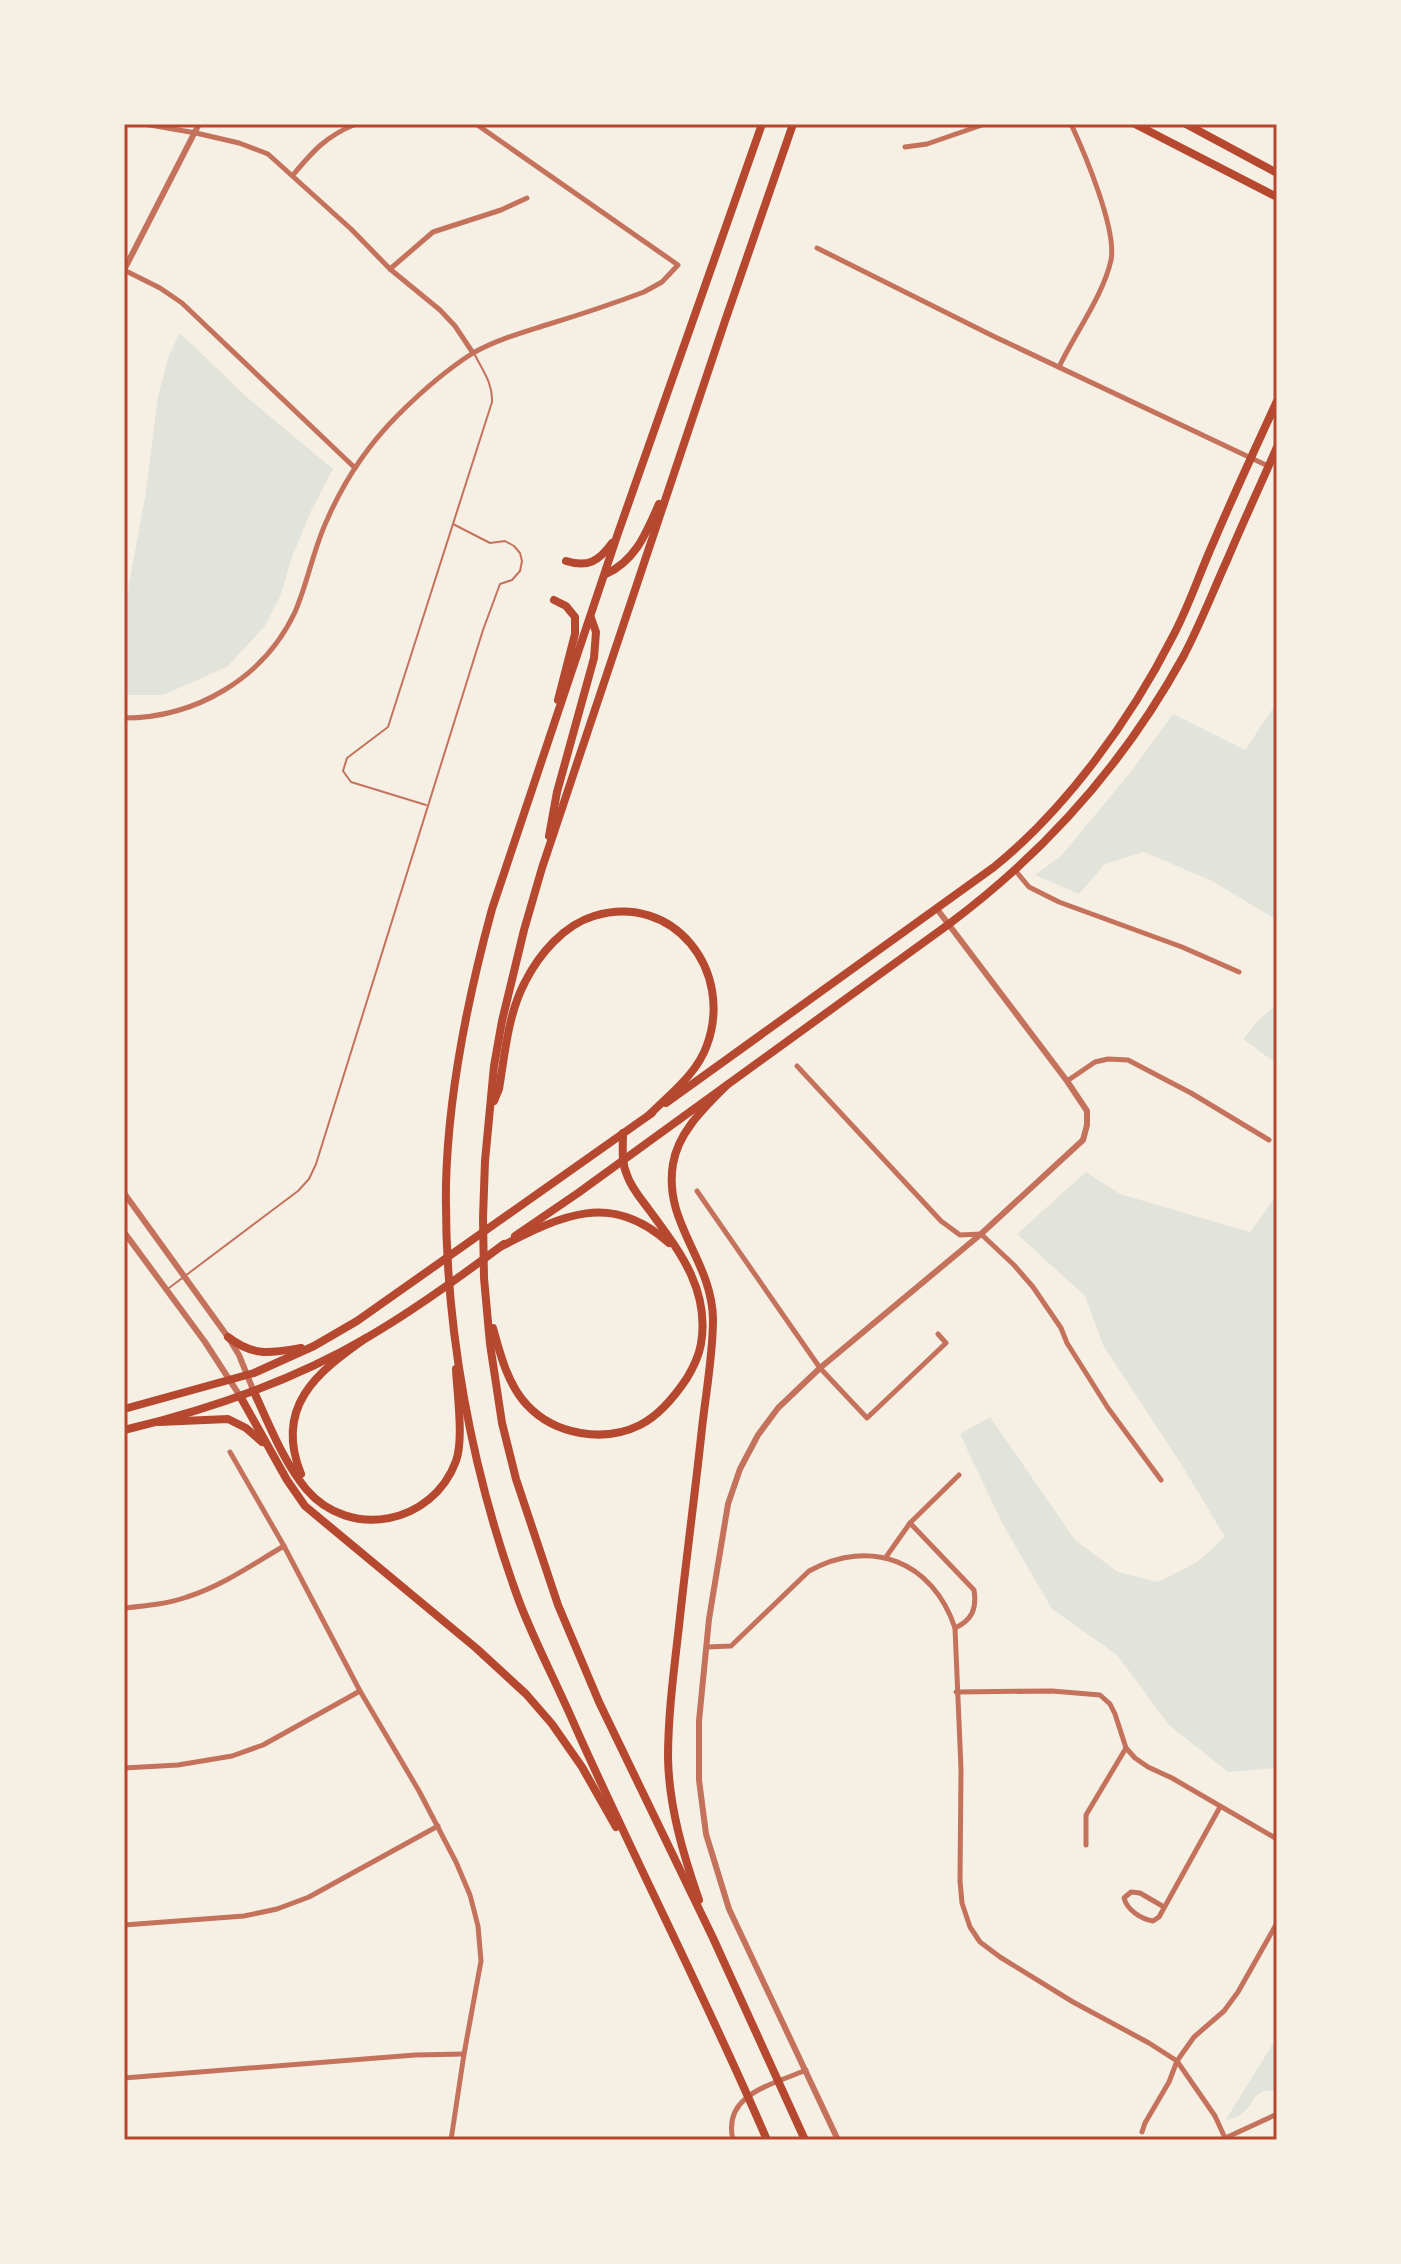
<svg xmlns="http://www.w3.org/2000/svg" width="1401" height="2264" font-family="'Source Serif 4',serif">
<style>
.green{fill:#e2e4dc}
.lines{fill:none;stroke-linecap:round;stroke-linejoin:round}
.service{stroke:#c5725c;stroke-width:2}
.minor{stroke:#c5725c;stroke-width:5}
.tertiary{stroke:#c5725c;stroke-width:6}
.primary{stroke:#b5482f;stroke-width:8}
.trunk{stroke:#b5482f;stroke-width:8}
.neatline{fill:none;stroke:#b5482f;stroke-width:3}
</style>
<rect width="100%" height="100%" fill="#f6efe4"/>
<g class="green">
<polygon points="180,333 249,399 333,469 311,511 292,557 280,597 264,627 227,667 163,695 124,695 124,610 145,498 158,396 169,355"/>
<polygon points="1277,702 1277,920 1212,881 1144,852 1105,864 1079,894 1035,875 1061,856 1129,774 1173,714 1245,750"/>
<polygon points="1277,1005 1277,1064 1243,1039 1259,1019"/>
<polygon points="1086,1172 1120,1194 1250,1232 1277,1195 1277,1768 1228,1772 1169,1725 1117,1655 1052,1609 1001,1521 960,1434 990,1417 1075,1540 1118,1572 1158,1582 1197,1562 1225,1537 1183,1467 1103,1345 1085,1296 1017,1234"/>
<path d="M 1277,2037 L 1277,2090 C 1252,2090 1258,2098 1244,2112 C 1240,2116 1231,2119 1225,2121 Z"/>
</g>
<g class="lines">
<g class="service">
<path d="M 426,805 L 351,782 L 343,771 L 347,758 L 388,727 L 492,402 C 493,384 483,371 475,355"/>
<polyline points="169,1288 298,1191 309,1179 316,1164 483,630 500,584 512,580 520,571 522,561 520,553 514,546 505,541 490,543 453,524"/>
</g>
<g class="minor">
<polyline points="144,124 196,133 239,143 268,154 351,229 390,269 440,310 455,326 473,353"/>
<polyline points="905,147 927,144 985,124"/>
<path d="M 293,175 C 313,151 326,136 356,124"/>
<polyline points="817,248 993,336 1268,466"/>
<polyline points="390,269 433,232 501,210 527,198"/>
<polyline points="124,270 160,288 182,303 355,468"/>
<path d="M 1059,367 C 1074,335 1104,294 1111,260 C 1117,230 1085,154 1071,124"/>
<path d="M 124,718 C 196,718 264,678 295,612 C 308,582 313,550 327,520 C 344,481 368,445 398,415 C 420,393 446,370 473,353 C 496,340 521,333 546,325 C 579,315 612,304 644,292 L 662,282 L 678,265 L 476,124"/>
<polyline points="1015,870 1029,887 1059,902 1182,947 1239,972"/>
<polyline points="797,1066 941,1221 960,1235 981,1234 1014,1265 1033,1287 1061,1328 1067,1343 1108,1408 1161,1480"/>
<polyline points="1067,1081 1095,1062 1108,1059 1128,1060 1191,1093 1269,1140"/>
<polyline points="697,1191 820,1368 867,1418 946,1343 938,1334"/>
<polyline points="230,1452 284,1546 360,1691 419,1791 456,1862 470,1895 478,1926 481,1961 464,2054 451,2140"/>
<path d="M 910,1523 L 974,1590 C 977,1609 972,1620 955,1628"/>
<polyline points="886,1557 910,1523 959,1475"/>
<path d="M 124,1608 C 145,1606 167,1604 187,1597 C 222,1586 253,1564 284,1546"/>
<path d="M 707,1647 L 731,1646 L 809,1571 C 870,1537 933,1561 955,1628 L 961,1769 L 960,1881 L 962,1903 L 970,1927 L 980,1942 L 1000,1957 L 1073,2002 L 1149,2043 L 1177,2061 L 1215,2116 L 1225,2138"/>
<polyline points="956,1692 1052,1691 1100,1695 1110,1704 1115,1714 1126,1748 1135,1758 1148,1767 1172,1778 1277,1839"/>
<polyline points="124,1768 178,1765 232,1756 263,1745 360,1691"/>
<polyline points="1086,1845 1086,1815 1126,1748"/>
<path d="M 1164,1907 L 1140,1893 L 1131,1892 L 1124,1898 C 1127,1910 1141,1919 1153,1921 L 1159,1917 L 1220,1807"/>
<polyline points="124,1925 244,1916 277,1909 309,1897 438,1826"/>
<polyline points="124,2078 415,2055 464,2054"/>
<polyline points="1142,2132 1145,2123 1169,2082 1177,2061 1194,2037 1224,2011 1238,1992 1277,1923"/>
<path d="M 733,2140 C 722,2094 772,2085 806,2070"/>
<polyline points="1221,2140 1275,2115"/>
</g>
<g class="tertiary">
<polyline points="124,270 199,124"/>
<polyline points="124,1193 228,1337 239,1355 254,1392"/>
<polyline points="124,1232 205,1342 240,1396"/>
<polyline points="838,2140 729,1909 706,1834 699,1780 699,1721 709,1619 728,1504 740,1469 758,1435 778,1408 820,1368 981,1234 1083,1140 1087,1125 1087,1111 1067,1081 937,909"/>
</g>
<g class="primary">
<polyline points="1135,124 1277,197"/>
<polyline points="1186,124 1277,173"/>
<path d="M 666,1103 L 994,867 C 1066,809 1131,719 1173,636 C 1189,606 1200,572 1214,541 C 1234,494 1256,447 1277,401"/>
<path d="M 515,1236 L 578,1193 L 949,924 C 1047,851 1124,764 1183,657 C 1200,625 1213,591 1228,558 C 1244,520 1261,484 1277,447"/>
<path d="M 228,1337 C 254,1357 271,1353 301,1348"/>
<polyline points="124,1409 254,1373 314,1346 357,1321 652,1113"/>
<path d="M 124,1430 C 208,1410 293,1381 368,1337 C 416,1309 460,1277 504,1244"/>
</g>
<g class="trunk">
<path d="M 762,124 L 617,536 L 492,909 C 468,997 448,1093 446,1185 C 444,1325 471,1470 519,1601 C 535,1643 557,1684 575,1726 C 637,1865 707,2000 767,2140"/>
<polyline points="793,124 725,321 542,868 524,930 502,1021 494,1066 485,1161 483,1218 484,1278 490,1344 502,1423 516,1479 558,1605 599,1702 713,1938 805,2140"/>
<path d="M 566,561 C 588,568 599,561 612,543"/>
<path d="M 606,574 C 636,560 646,533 659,504"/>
<polyline points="554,600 566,606 575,617 575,634 558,700"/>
<polyline points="549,836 557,792 594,658 596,632 591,618"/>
<path d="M 494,1101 L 499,1089 C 505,1053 508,1014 525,982 C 539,954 564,925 594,916 C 674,892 734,971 707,1045 C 697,1074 670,1094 649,1115"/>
<path d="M 500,1247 C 561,1216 610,1190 669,1243"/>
<path d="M 493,1328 C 500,1354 508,1385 527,1405 C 555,1435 604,1443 640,1425 C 660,1415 675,1396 687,1378 C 693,1368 699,1355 701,1344 C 710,1290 680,1252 650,1211 C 642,1200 631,1188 627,1175 C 621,1162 623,1147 623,1133"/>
<path d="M 254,1392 C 269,1424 283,1461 306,1489 C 350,1541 433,1524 456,1461 C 464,1439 457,1393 456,1369"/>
<polyline points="240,1396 287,1480 305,1506 476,1648 526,1694 552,1724 582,1767 616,1827"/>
<polyline points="159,1422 228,1419 246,1428 262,1442"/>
<path d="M 301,1474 C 274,1407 316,1373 366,1338"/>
<path d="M 699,1900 C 683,1854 669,1807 668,1758 C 668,1714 674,1670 679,1626 C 686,1560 695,1494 702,1428 C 706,1392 713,1355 713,1319 C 712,1260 663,1223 673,1164 C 678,1132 705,1107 727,1085"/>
</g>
</g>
<rect width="1401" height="2264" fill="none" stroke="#f6efe4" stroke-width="252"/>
<rect x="126" y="126" width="1149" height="2012" class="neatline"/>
</svg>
